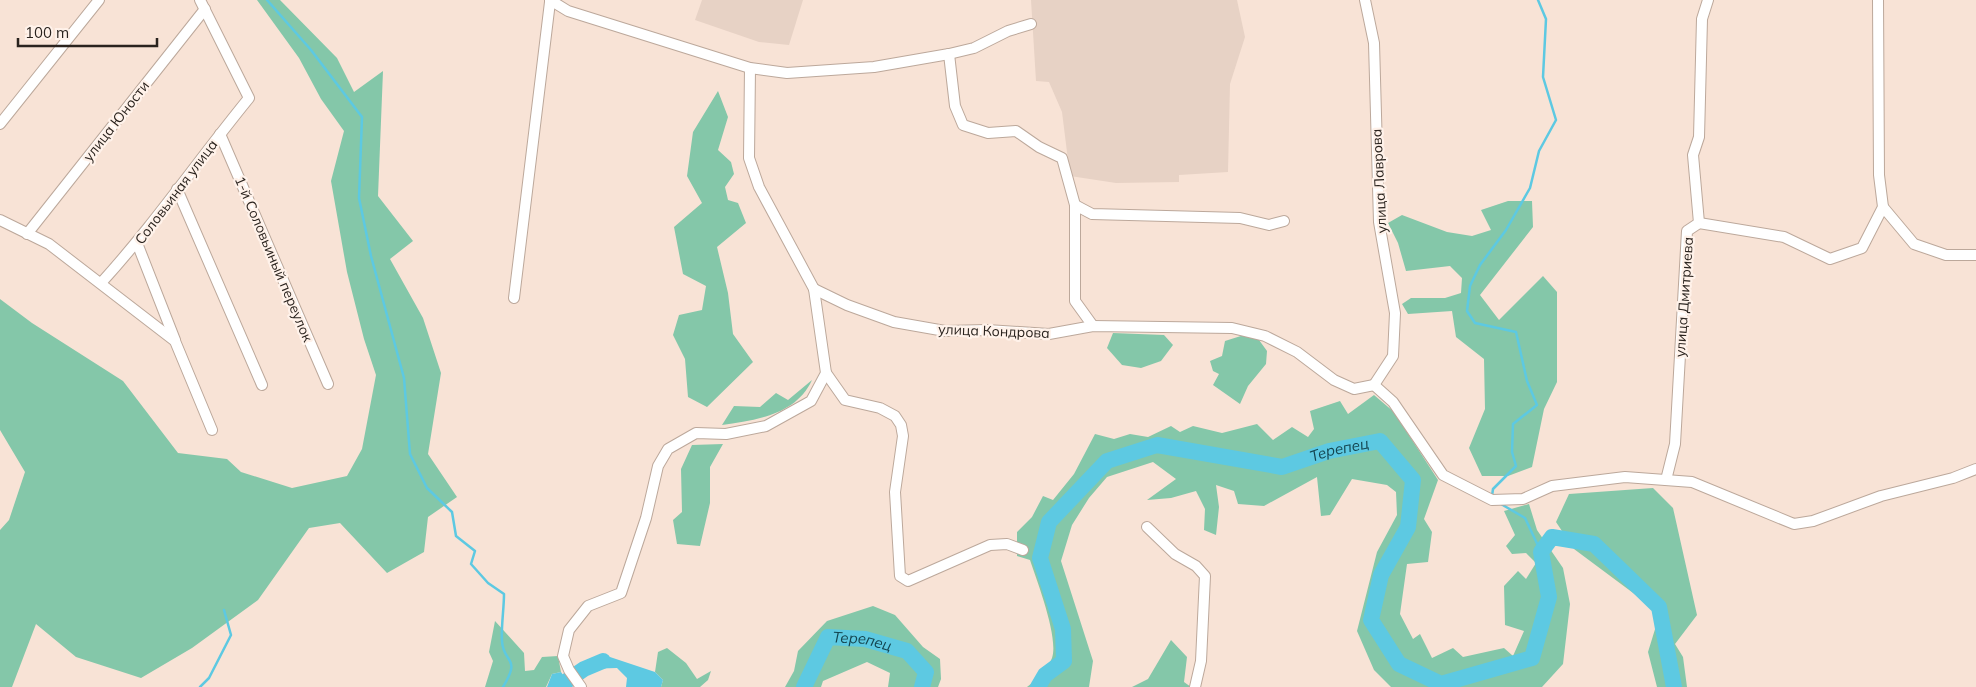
<svg xmlns="http://www.w3.org/2000/svg" width="1976" height="687" font-family="Mulish,sans-serif">
<style>
.industrial{fill:#e7d2c5}
.green{fill:#84c7a9}
.water{fill:#5dc9e2}
.lines{fill:none;stroke-linecap:round;stroke-linejoin:round}
.stream{stroke:#5dc9e2;stroke-width:2.5}
.river{stroke:#5dc9e2;stroke-width:16}
.minor-casing{stroke:#bca89b;stroke-width:12}
.minor{stroke:#fff;stroke-width:10}
.labels{text-anchor:middle;stroke-width:4.5;stroke-linejoin:round;paint-order:stroke}
.street-label{font-size:14px;fill:#2a231e;stroke:#fff2ea}
.water-label{font-size:15px;font-style:italic;fill:#144550;stroke:#fff2ea}
</style>
<rect width="100%" height="100%" fill="#f8e3d6"/>
<g class="industrial">
<polygon points="702,0 803,0 789,45 759,42 695,20"/>
<polygon points="1031,0 1237,0 1245,37 1230,84 1228,172 1179,175 1179,182 1116,183 1070,176 1062,112 1049,82 1036,81"/>
</g>
<g class="green">
<polygon points="257,0 280,0 337,58 354,92 383,71 378,196 413,241 390,259 423,318 441,373 428,454 457,497 428,517 424,552 387,573 340,523 309,528 258,600 192,648 141,678 76,657 36,624 12,687 0,687 0,530 9,520 25,472 0,430 0,299 32,323 123,381 178,453 227,459 241,472 292,488 347,476 362,449 376,375 364,339 347,272 331,181 344,131 321,99 299,58"/>
<polygon points="718,91 728,117 718,150 731,162 734,174 725,187 728,200 738,203 746,223 717,247 728,293 733,334 753,362 707,407 688,397 685,359 673,335 679,315 702,310 706,286 683,274 674,227 702,203 687,176 693,132"/>
<polygon points="1508,201 1532,201 1533,227 1480,295 1499,320 1543,276 1557,292 1557,382 1544,409 1532,467 1508,476 1482,476 1469,448 1485,409 1484,359 1456,337 1452,311 1408,314 1402,304 1411,298 1445,298 1461,293 1462,278 1450,266 1406,271 1398,243 1388,223 1402,215 1447,232 1472,236 1491,230 1481,210"/>
<polygon points="1113,333 1164,335 1173,345 1161,361 1141,368 1122,365 1107,348"/>
<polygon points="1244,335 1259,340 1267,351 1266,364 1248,386 1240,404 1213,385 1219,374 1213,371 1210,361 1222,356 1225,341"/>
<path d="M 812,380 C 796,415 756,420 722,425 L 734,406 L 760,407 L 776,393 L 788,400 Z"/>
<path d="M 1374,395 L 1394,412 L 1438,480 L 1424,519 L 1432,532 L 1428,562 L 1407,564 L 1400,614 L 1413,639 L 1420,634 L 1432,658 L 1453,648 L 1463,657 L 1504,648 L 1513,656 L 1524,631 L 1505,625 L 1504,586 L 1518,571 L 1526,579 L 1536,563 L 1526,553 L 1512,554 L 1506,546 L 1515,535 L 1504,511 L 1529,504 L 1537,530 L 1563,568 L 1570,604 L 1563,664 L 1542,687 L 1391,687 L 1374,670 L 1357,631 L 1377,552 L 1397,515 L 1396,492 L 1387,485 L 1352,479 L 1330,515 L 1321,516 L 1317,477 L 1264,506 L 1238,504 L 1234,491 L 1216,485 L 1219,507 L 1216,535 L 1204,530 L 1205,509 L 1196,491 L 1171,498 L 1147,500 L 1176,479 L 1153,462 L 1107,477 L 1089,498 L 1072,525 L 1061,561 L 1093,661 L 1089,687 L 1027,687 C 1036,680 1048,669 1052,658 C 1059,638 1037,581 1030,560 L 1017,556 L 1017,532 L 1032,517 L 1043,496 L 1053,500 L 1074,474 L 1095,434 L 1114,439 L 1130,434 L 1148,437 L 1171,426 L 1180,432 L 1193,426 L 1222,433 L 1257,424 L 1273,440 L 1292,427 L 1308,437 L 1314,429 L 1310,411 L 1340,401 L 1348,414 Z"/>
<polygon points="723,444 710,467 710,503 700,546 677,544 673,520 682,512 681,469 692,445"/>
<polygon points="1653,488 1673,508 1697,615 1675,644 1683,657 1687,687 1657,687 1648,652 1660,613 1574,549 1556,522 1569,494"/>
<polygon points="873,606 895,615 923,647 940,659 941,679 938,687 888,687 890,673 867,662 823,681 821,687 785,687 794,671 798,651 827,621"/>
<polygon points="495,621 524,653 525,671 534,670 542,657 558,656 561,672 552,674 546,687 485,687 493,661 489,652"/>
<polygon points="1171,640 1187,657 1184,682 1191,687 1132,687 1148,679"/>
<polygon points="667,648 686,663 697,679 711,671 708,680 700,687 661,687 663,680 655,672 658,652"/>
</g>
<g class="water">
<polygon points="607,656 655,672 663,680 661,687 626,687 627,678 617,668 584,669 591,658"/>
<polygon points="561,672 569,684 568,687 547,687 552,674"/>
</g>
<g class="lines">
<g class="stream">
<path d="M 267,0 L 311,50 L 362,117 L 359,198 L 371,256 L 404,378 L 410,454 L 427,488 L 452,512 L 456,536 L 475,551 L 471,564 L 488,583 L 504,594 C 504,609 501,626 502,641 C 503,664 522,656 503,687"/>
<polyline points="1492,496 1493,489 1516,466 1512,452 1513,424 1537,405 1527,381 1516,332 1475,323 1467,311 1470,286 1480,265 1506,230 1530,188 1539,151 1556,120 1543,77 1546,19 1538,0"/>
<polyline points="1501,504 1525,518 1541,552"/>
<polyline points="200,687 209,678 231,635 224,610"/>
</g>
<g class="river">
<polyline points="558,687 584,669 603,661"/>
<path id="s1" d="M 804,687 L 828,637 L 865,639 L 907,651 L 926,672 L 922,687"/>
<path id="s2" d="M 1038,687 L 1045,675 L 1064,661 L 1063,629 L 1040,558 L 1049,522 L 1107,461 L 1157,445 L 1282,467 L 1329,451 L 1380,441 L 1413,480 L 1408,527 L 1381,575 L 1371,620 L 1399,664 L 1441,684 L 1532,658 L 1549,597 L 1541,552 L 1552,537 L 1594,544 L 1659,607 L 1674,687"/>
</g>
<g class="minor-casing">
<g id="minor">
<polyline points="550,0 568,11 750,68 787,73 874,67 949,54 974,48 1008,31 1031,24"/>
<polyline points="1365,0 1374,43 1379,222 1395,313 1393,356 1374,385"/>
<polyline points="949,54 955,106 963,125 988,133 1016,131 1039,147 1062,158 1075,205 1075,301 1093,326"/>
<polyline points="0,124 99,0"/>
<polyline points="220,134 328,384"/>
<polyline points="177,189 262,385"/>
<polyline points="1075,205 1092,214 1240,218 1269,225 1284,221"/>
<polyline points="1883,207 1914,244 1946,255 1976,255"/>
<polyline points="0,220 49,244 175,341 212,430"/>
<polyline points="1699,223 1784,237 1830,259 1862,248 1883,207 1879,175 1878,0"/>
<polyline points="27,234 205,9"/>
<polyline points="137,243 175,340"/>
<path d="M 101,283 C 154,225 199,159 249,98 L 200,0"/>
<polyline points="814,289 847,305 894,322 945,331 987,330 1049,334 1093,326 1232,328 1265,336 1297,352 1334,380 1354,389 1374,385"/>
<polyline points="514,298 550,2"/>
<polyline points="826,373 845,400 880,408 895,416 901,425 903,436 895,492 900,576 908,581 990,545 1007,544 1023,550"/>
<polyline points="1374,385 1393,402 1443,475 1492,500 1523,499 1552,486 1625,477 1692,482 1794,524 1813,521 1881,496 1953,478 1976,469"/>
<polyline points="1666,480 1675,444 1687,231 1699,223 1693,155 1699,137 1702,19 1708,0"/>
<polyline points="1147,527 1175,554 1196,566 1205,576 1201,661 1195,687"/>
<polyline points="581,687 569,670 563,656 569,630 588,606 621,593 646,518 658,466 668,449 696,433 726,434 766,426 811,401 826,373 814,289 759,187 749,158 750,68"/>
</g>
</g>
<use href="#minor" class="minor"/>
</g>
<g class="labels">
<g class="street-label">
<text transform="translate(116 121) rotate(-52)" y="5">улица Юности</text>
<text transform="translate(1379 181) rotate(-93)" y="5">улица Лаврова</text>
<text transform="translate(176 192) rotate(-53)" y="5">Соловьиная улица</text>
<text transform="translate(274 259) rotate(67)" y="5">1-й Соловьиный переулок</text>
<text transform="translate(1684 297) rotate(-86)" y="5">улица Дмитриева</text>
<text transform="translate(994 331) rotate(2)" y="5">улица Кондрова</text>
</g>
<g class="water-label">
<text dy="5" stroke="none"><textPath href="#s2" startOffset="505">Терепец</textPath></text>
<text dy="5" stroke="none"><textPath href="#s1" startOffset="90">Терепец</textPath></text>
</g>
</g>
<path d="M18 38v8h139v-8" fill="none" stroke="#2a231e" stroke-width="2.5"/>
<text x="25" y="38" font-size="15" fill="#2a231e" stroke="#fff2ea" stroke-width="4" paint-order="stroke">100 m</text>
</svg>
